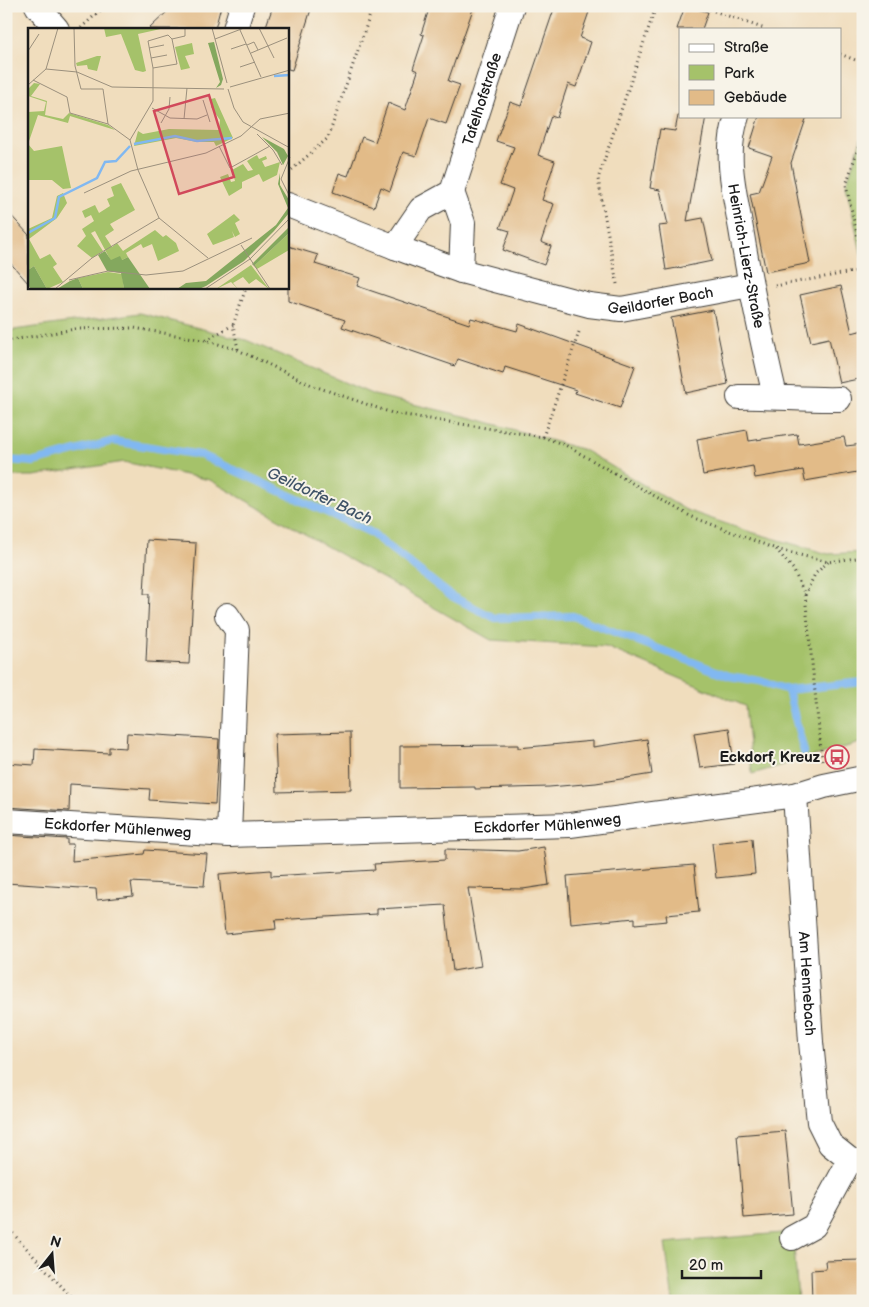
<svg xmlns="http://www.w3.org/2000/svg" width="869" height="1307" font-family="'Balsamiq Sans',sans-serif">
<style>
.green{fill:#a5c26a;stroke:#606f43}
.lines{fill:none;stroke-linecap:round;stroke-linejoin:round}
.stream{stroke:#81b8f1;stroke-width:8}
.building{fill:#e2bb88}
.street-casing{stroke:#3c3934;stroke-width:26}
.path{stroke:#3c3934;stroke-width:3;stroke-dasharray:1 4;stroke-linecap:butt}
.street{stroke:#fff;stroke-width:24}
.labels{text-anchor:middle;stroke-width:4;stroke-linejoin:round;paint-order:stroke}
.street-label{font-size:15px;fill:#1c1c1c;stroke:#f7f3e8}
.poi-label{font-size:15px;font-weight:bold;fill:#1c1c1c;stroke:#f7f3e8;text-anchor:end}
.water-label{font-size:16px;font-style:italic;fill:#3f5367;stroke:#f7f3e8}
.inset-river{fill:none;stroke:#81b8f1;stroke-width:2.5}
.inset-road{fill:none;stroke:#9b907d;stroke-width:1}
.view{fill:#d1495b;fill-opacity:0.15;stroke:#d1495b;stroke-width:2.5}
.inset-edge{fill:none;stroke:#1c1c1c;stroke-width:2.5}
</style>
<rect width="100%" height="100%" fill="#f7f3e8"/>
<filter id="ink" filterUnits="userSpaceOnUse"><feTurbulence type="fractalNoise" baseFrequency=".02" numOctaves="2"/><feDisplacementMap in="SourceGraphic" scale="10" xChannelSelector="R" yChannelSelector="G"/><feConvolveMatrix kernelMatrix="1 2 1 2 8 2 1 2 1" color-interpolation-filters="sRGB"/></filter>
<filter id="wash" filterUnits="userSpaceOnUse"><feTurbulence type="fractalNoise" baseFrequency=".0096" numOctaves="4" result="noise"/><feDisplacementMap in="SourceGraphic" scale="20" xChannelSelector="R" yChannelSelector="G"/><feGaussianBlur stdDeviation="1.12" result="paint"/><feColorMatrix in="noise" values="0 0 0 0 0 0 0 0 0 0 0 0 0 0 0 0 0 1.4 0 .05"/><feComposite in="paint" operator="in"/></filter>
<g filter="url(#wash)">
<rect width="100%" height="100%" fill="#f0ddbd"/>
<g class="green">
<polygon points="863,133 863,261 846,185"/>
<polygon points="140,313 246,340 374,395 473,418 584,450 686,510 744,530 828,554 863,552 863,742 752,774 745,706 606,647 491,640 210,480 124,462 34,476 6,476 6,331"/>
<polygon points="793,1232 798,1301 673,1301 665,1243"/>
</g>
<g class="lines">
<g class="stream">
<polyline points="6,460 34,462 113,441 201,455 370,532 451,596 495,618 573,616 729,676 760,681 788,690 863,682"/>
<polyline points="788,690 804,752"/>
</g>
</g>
<g id="blocks">
<g class="building">
<polygon points="173,6 221,6 215,29 149,29"/>
<polygon points="273,6 312,6 292,70 288,69 288,29 265,29"/>
<polygon points="430,6 474,6 448,81 460,85 446,124 429,118 416,156 403,152 390,191 381,187 374,207 333,192 339,173 348,176 362,137 375,142 388,103 405,110 418,71 413,69 424,35 421,34"/>
<polygon points="555,6 591,6 580,38 591,42 576,87 568,84 557,118 551,116 538,155 555,161 542,200 554,204 541,242 551,246 544,265 503,250 510,231 500,228 513,190 500,185 514,147 496,141 510,102 521,106"/>
<polygon points="685,6 708,12 702,29 677,29"/>
<polygon points="678,116 706,116 687,221 703,218 712,261 678,268 678,269 677,268 666,270 659,226 668,225 660,190 650,188 660,129 675,131"/>
<polygon points="759,116 807,116 791,163 810,263 766,272 750,194 759,192 772,156 749,148"/>
<polygon points="6,210 29,235 29,284 6,258"/>
<polygon points="288,246 318,255 315,264 360,278 357,286 469,324 471,318 517,331 519,324 635,366 620,408 575,393 576,390 505,367 503,374 458,359 455,366 342,327 345,320 288,301"/>
<polygon points="841,286 852,333 863,330 863,378 839,383 829,338 811,342 800,295"/>
<polygon points="713,310 728,384 686,393 671,318"/>
<polygon points="747,430 749,441 797,434 799,444 844,437 846,446 863,444 863,471 805,481 803,470 755,478 753,466 703,475 697,439"/>
<polygon points="147,540 196,543 189,664 146,662 149,594 144,594"/>
<polygon points="729,728 734,764 700,768 694,733"/>
<polygon points="350,732 351,790 277,792 275,734"/>
<polygon points="127,733 219,739 215,804 149,800 150,789 70,784 69,811 6,807 6,763 34,765 35,749 109,753 109,747 126,748"/>
<polygon points="647,739 652,774 596,783 549,787 475,789 475,787 400,788 400,746 518,745 518,748 593,741 593,747"/>
<polygon points="6,835 67,839 67,844 73,844 72,861 144,854 145,850 207,854 204,886 131,882 133,896 97,900 96,889 6,883"/>
<polygon points="752,839 755,874 716,878 712,843"/>
<polygon points="544,847 549,885 523,889 468,888 481,966 453,971 445,905 377,909 377,914 275,920 276,929 225,934 219,874 271,870 271,876 375,870 374,864 445,860 445,849 518,851"/>
<polygon points="694,865 699,912 666,915 667,921 635,924 635,918 571,924 567,876"/>
<polygon points="785,1131 793,1214 744,1218 737,1135"/>
<polygon points="862,1260 863,1301 812,1301 811,1270 826,1269 825,1261"/>
</g>
</g>
</g>
<g filter="url(#ink)">
<use href="#blocks" fill-opacity="0" stroke="#3c3934" stroke-width="1"/>
<g class="lines">
<g class="street-casing">
<g id="street">
<polyline points="37,6 57,29"/>
<polyline points="235,29 242,6"/>
<path id="s1" d="M 737,116 C 724,155 734,189 741,229 C 750,285 762,340 775,396"/>
<polyline points="452,192 463,223 461,271"/>
<path id="s2" d="M 288,205 L 395,247 L 461,271 L 589,305 L 621,309 L 750,285"/>
<path id="s3" d="M 395,247 L 421,209 L 452,192 L 512,6"/>
<path d="M 739,397 C 772,396 806,400 839,399"/>
<polyline points="227,615 237,630 229,835"/>
<path id="s4" d="M 795,795 L 811,1042 L 819,1122 L 830,1144 L 850,1160 L 863,1162"/>
<path id="s5" d="M 6,821 L 229,835 L 570,825 L 795,795 L 824,786 L 863,778"/>
<polyline points="792,1238 814,1226 850,1160"/>
</g>
</g>
<g class="path">
<polyline points="700,6 765,29"/>
<polyline points="81,28 105,6"/>
<polyline points="840,54 863,63"/>
<polyline points="863,133 846,185 863,261"/>
<polyline points="288,173 328,138 373,6"/>
<polyline points="617,284 598,179 656,6"/>
<polyline points="775,286 863,270"/>
<polyline points="206,340 233,325"/>
<polyline points="6,341 75,329 134,328 205,340 238,350 314,386 392,413 543,437 565,445 690,516 776,549 828,562 863,557"/>
<polyline points="238,349 233,325 246,288"/>
<polyline points="543,437 580,329"/>
<polyline points="776,549 793,569 805,595 815,574 828,562"/>
<polyline points="805,595 822,760"/>
<polyline points="6,1226 75,1301"/>
</g>
<use href="#street" class="street"/>
</g>
</g>
<defs>
<g id="bus-ring" transform="scale(1.25)"><circle r="9.5" fill="#f7f3e8" stroke="#d1495b" stroke-width="1.5"/><path d="M-5-6H5V4H4V6H2V4H-2V6H-4V4H-5ZM-3.5-4V0h7V-4ZM-3.5 1.2v1.5H-2V1.2ZM2 1.2v1.5H3.5V1.2Z" fill="#d1495b"/></g>
</defs>
<g fill-rule="evenodd">
<use href="#bus-ring" x="837" y="757"/>
</g>
<g class="labels">
<g class="street-label">
<text dy="5" stroke="none"><textPath href="#s3" startOffset="179">Tafelhofstraße</textPath></text>
<text dy="5" stroke="none"><textPath href="#s1" startOffset="142">Heinrich-Lierz-Straße</textPath></text>
<text dy="5" stroke="none"><textPath href="#s2" startOffset="390">Geildorfer Bach</textPath></text>
<text dy="5" stroke="none"><textPath href="#s5" startOffset="542">Eckdorfer Mühlenweg</textPath></text>
<text dy="5" stroke="none"><textPath href="#s5" startOffset="112">Eckdorfer Mühlenweg</textPath></text>
<text dy="5" stroke="none"><textPath href="#s4" startOffset="189">Am Hennebach</textPath></text>
</g>
<g class="poi-label">
<text x="820" y="762">Eckdorf, Kreuz</text>
</g>
<g class="water-label">
<text transform="translate(320 495) rotate(25)" y="6">Geildorfer Bach</text>
</g>
</g>
<g transform="translate(28 28)">
<rect width="261" height="261" fill="#f0ddbd"/>
<path d="M 76,0 L 137,0 L 110,6 L 118,43 L 115,44 L 107,42 L 93,6 L 78,9 ZM 164,15 L 166,26 L 157,28 L 162,40 L 153,42 L 147,19 ZM 69,28 L 73,28 L 69,43 L 60,41 L 59,37 L 49,38 L 48,35 ZM 6,55 L 12,56 L 3,68 L 19,73 L 17,87 L 35,91 L 41,85 L 80,97 L 87,102 L 42,88 L 40,95 L 10,87 L 0,116 L 0,84 L 16,83 L 18,74 L 0,68 L 0,61 ZM 187,70 L 205,110 L 188,118 L 186,114 L 169,114 L 148,110 L 106,118 L 110,103 L 115,106 L 141,101 L 191,102 L 192,92 L 183,79 L 183,71 ZM 0,116 L 6,123 L 34,118 L 43,160 L 35,161 L 24,152 L 0,152 ZM 229,127 L 231,131 L 238,128 L 239,131 L 234,133 L 237,139 L 252,134 L 249,147 L 235,154 L 231,146 L 214,154 L 214,160 L 201,168 L 192,149 L 200,146 L 203,154 L 207,153 L 204,142 L 215,136 L 220,143 L 225,142 L 219,133 ZM 93,155 L 107,182 L 82,196 L 86,202 L 77,208 L 84,219 L 89,215 L 95,223 L 127,202 L 135,209 L 138,207 L 148,215 L 151,223 L 130,233 L 124,216 L 115,220 L 113,216 L 98,225 L 100,229 L 94,232 L 83,233 L 67,203 L 63,205 L 75,223 L 64,230 L 49,218 L 58,208 L 54,201 L 66,193 L 63,187 L 57,190 L 54,183 L 67,177 L 71,185 L 82,178 L 79,171 L 86,168 L 83,159 ZM 35,165 L 39,175 L 29,190 L 1,211 L 12,231 L 22,226 L 29,236 L 25,239 L 35,254 L 19,261 L 6,238 L 0,242 L 0,201 L 24,190 L 29,168 ZM 206,186 L 212,192 L 207,195 L 212,206 L 207,209 L 204,203 L 206,209 L 185,217 L 179,206 ZM 261,205 L 261,222 L 229,241 L 226,238 ZM 223,237 L 241,261 L 228,251 L 221,256 L 215,249 L 205,255 L 210,261 L 203,254 L 188,261 ZM 80,244 L 94,246 L 96,260 L 55,261 L 50,250 Z" fill="#a5c26a"/>
<path d="M 186,14 L 195,51 L 193,57 L 188,60 L 192,54 L 180,15 ZM 234,109 L 256,121 L 260,128 L 255,137 L 249,124 ZM 252,145 L 252,157 L 261,172 L 261,185 L 246,203 L 216,233 L 178,258 L 171,261 L 149,261 L 158,255 L 178,253 L 248,197 L 260,180 L 250,156 ZM 261,199 L 261,205 L 226,238 L 224,236 ZM 77,223 L 83,232 L 92,228 L 94,232 L 100,229 L 122,261 L 96,260 L 93,245 L 79,243 L 70,227 ZM 6,238 L 19,261 L 3,261 L 0,257 L 0,242 ZM 50,250 L 55,261 L 29,261 L 42,253 Z" fill="#84a85e"/>
<path class="inset-river" d="M 246,48 L 262,47M 106,116 L 147,108 L 169,113 L 204,110M 0,205 L 27,190 L 31,169 L 69,150 L 77,134 L 88,133 L 102,118"/>
<path class="inset-road" d="M 46,0 L 47,38 L 53,61 L 75,61 L 80,96 L 102,112 L 110,142 L 131,190 L 180,230M 184,0 L 199,55M 231,0 L 246,30M 212,2 L 233,49M 187,11 L 216,0M 219,17 L 226,14 L 230,22M 121,20 L 136,17M 203,21 L 218,16M 0,23 L 11,6M 223,25 L 259,10M 123,30 L 139,27M 212,39 L 227,34M 125,40 L 149,36 L 144,11M 18,41 L 49,44 L 84,59 L 196,61M 5,52 L 39,69 L 42,85 L 80,96M 0,57 L 18,41 L 30,0M 202,59 L 262,42M 200,61 L 206,80 L 215,94 L 262,120M 175,72 L 182,94M 124,80 L 142,90 L 169,91 L 179,87M 156,91 L 159,60M 133,95 L 141,81 L 142,69M 229,106 L 245,122 L 254,137M 102,112 L 125,73 L 125,40 L 120,13 L 140,7 L 144,11 L 157,8 L 157,0M 191,118 L 202,140 L 242,118M 262,129 L 253,151 L 262,169M 56,165 L 103,143 L 178,125 L 213,108 L 232,91 L 262,85M 213,217 L 242,261M 41,252 L 80,243 L 118,247 L 155,243 L 224,210M 27,261 L 64,230 L 131,190M 177,261 L 222,231 L 262,190"/>
<path class="view" d="M 181,67 L 206,149 L 151,166 L 126,83 Z"/>
<rect width="261" height="261" class="inset-edge"/>
</g>
<rect width="869" height="1307" fill="none" stroke="#f7f3e8" stroke-width="25"/>
<rect x="679" y="28" width="162" height="90" fill="#f7f3e8" stroke="#9f9d96"/>
<rect x="689" y="44" width="25" height="8" fill="#ffffff" stroke="#9f9d96"/>
<text x="724" y="52" font-size="15" fill="#1c1c1c">Straße</text>
<rect x="689" y="65" width="25" height="15" fill="#a5c26a" stroke="#9f9d96"/>
<text x="724" y="78" font-size="15" fill="#1c1c1c">Park</text>
<rect x="689" y="90" width="25" height="15" fill="#e2bb88" stroke="#9f9d96"/>
<text x="724" y="102" font-size="15" fill="#1c1c1c">Gebäude</text>
<g transform="translate(52 1254) rotate(17)" stroke="#f7f3e8" stroke-width="4" paint-order="stroke">
<path d="M0-4L9 19L0 12L-9 19Z" fill="#1c1c1c"/>
<text y="-8" font-size="14" font-weight="bold" text-anchor="middle" fill="#1c1c1c">N</text>
</g>
<path d="M682 1270v8h79v-8" fill="none" stroke="#1c1c1c" stroke-width="2.5"/>
<text x="689" y="1270" font-size="15" fill="#1c1c1c" stroke="#f7f3e8" stroke-width="4" paint-order="stroke">20 m</text>
</svg>
